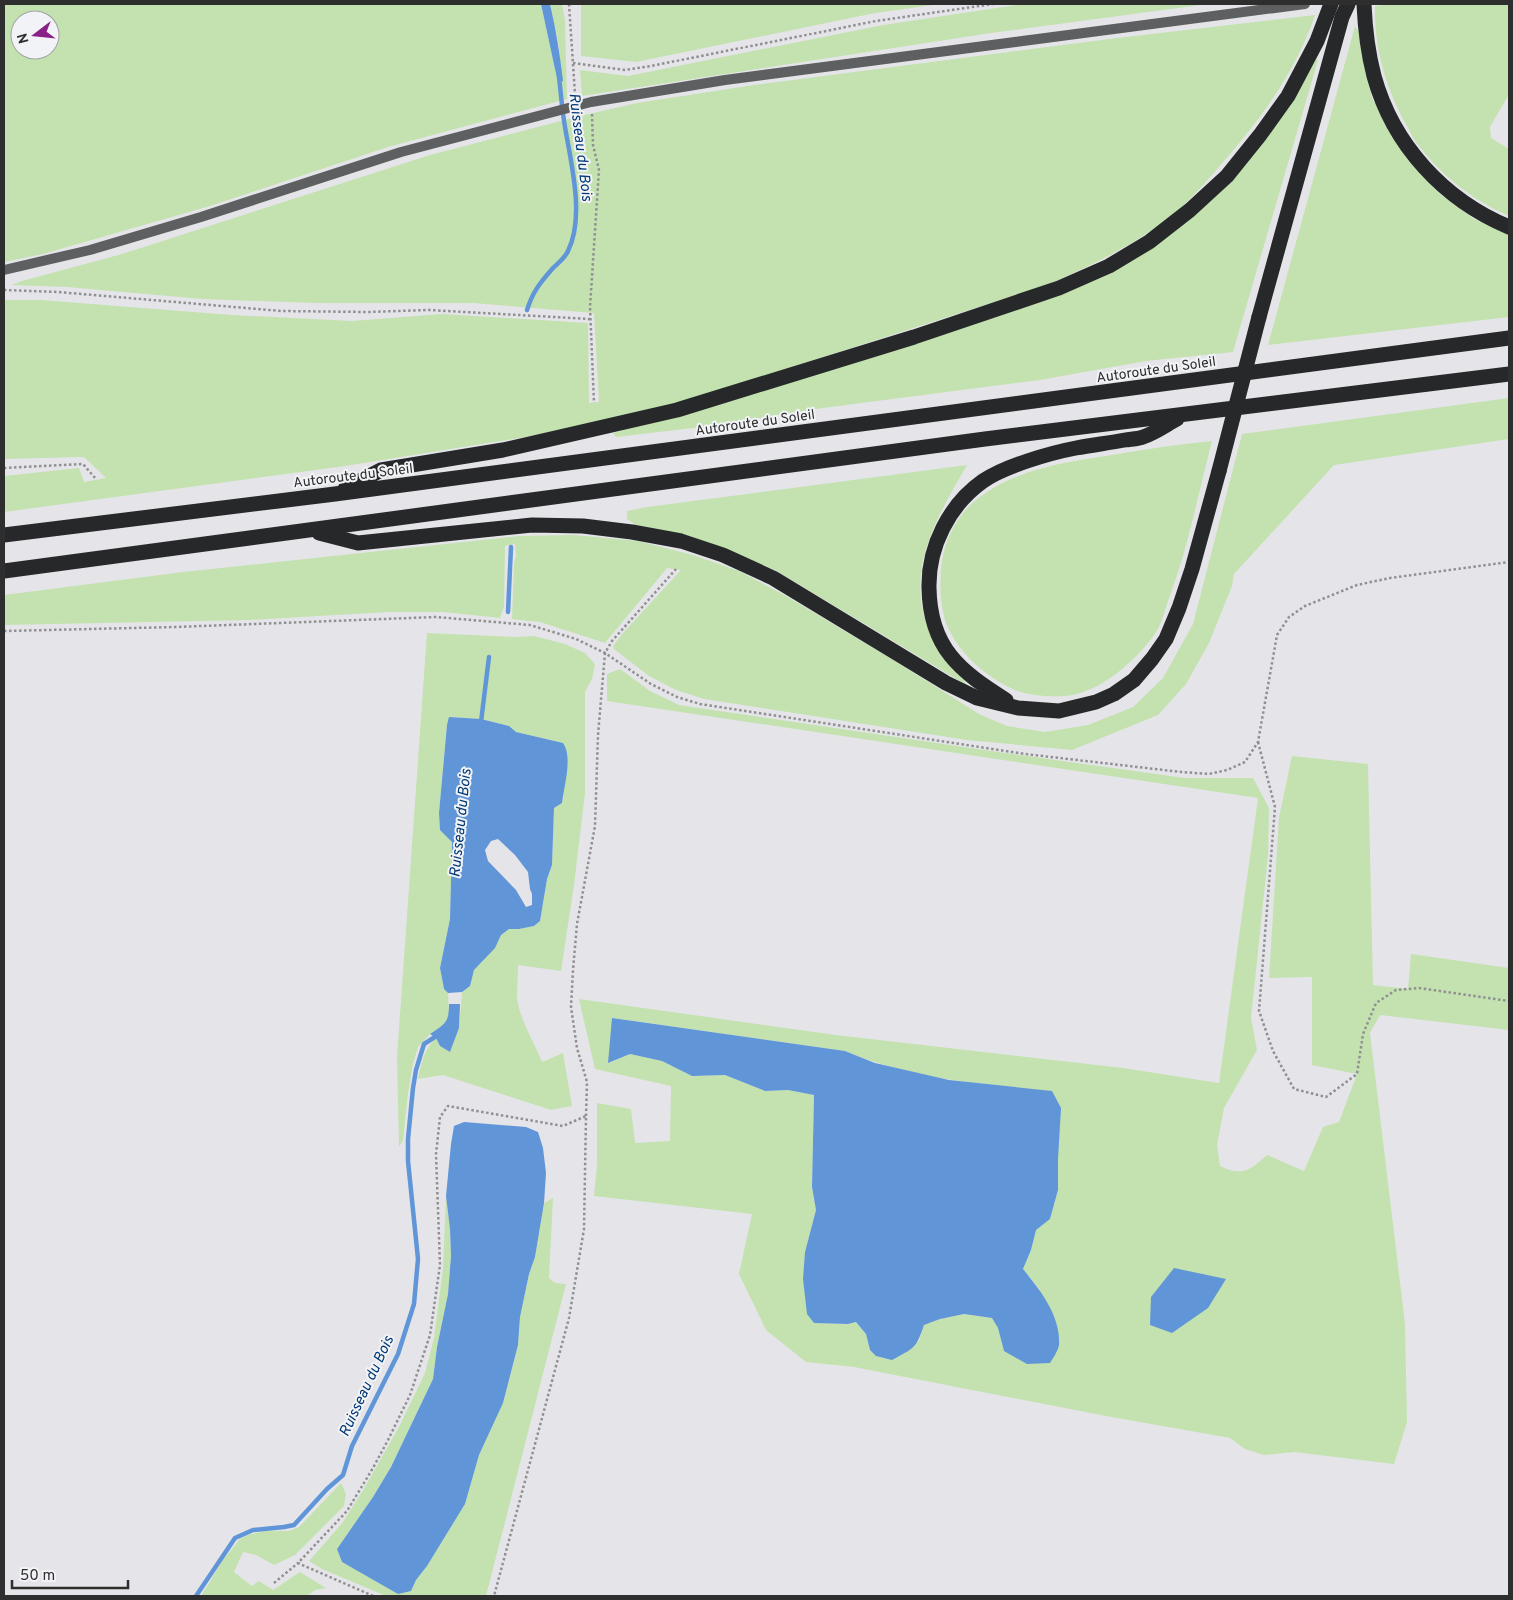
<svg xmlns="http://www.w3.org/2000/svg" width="1513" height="1600" font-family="Overpass,sans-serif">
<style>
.green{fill:#c3e2b0;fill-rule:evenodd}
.water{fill:#6095d8;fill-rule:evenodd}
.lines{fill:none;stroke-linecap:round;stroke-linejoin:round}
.stream{stroke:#6095d8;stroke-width:4.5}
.path{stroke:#909093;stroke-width:2.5;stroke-dasharray:2.5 2.5;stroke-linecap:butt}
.secondary{stroke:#5d5f60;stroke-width:10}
.highway{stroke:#26282a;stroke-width:15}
.highway-bridge{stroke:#26282a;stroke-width:15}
.labels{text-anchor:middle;stroke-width:4;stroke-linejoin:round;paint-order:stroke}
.street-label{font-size:14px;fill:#2e2e2f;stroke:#f2f3f6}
.water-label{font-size:15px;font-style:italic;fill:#003975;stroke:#f2f3f6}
</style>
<rect width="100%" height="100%" fill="#e5e5e9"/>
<g class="green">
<path d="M 4,4 L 541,4 L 558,83 L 559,46 L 550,4 L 562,4 L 565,20 L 567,99 L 388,147 L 210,206 L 43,254 L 4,262 ZM 20,20 L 50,20 L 50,50 L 20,50 Z"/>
<polygon points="581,4 941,4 875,13 636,62 581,56"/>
<polygon points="1023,4 1208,4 991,33 582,96 580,70 628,76 883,25"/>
<path d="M 1389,4 L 1509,4 L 1509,94 L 1490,127 L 1491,138 L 1509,149 L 1509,216 C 1474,201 1442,176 1419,146 C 1414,141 1411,133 1407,126 C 1386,89 1374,48 1375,6 Z"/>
<path d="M 1315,15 C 1296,72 1258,123 1218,168 C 1205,183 1191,199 1176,212 C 1137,244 1092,265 1047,285 L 705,395 L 618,419 L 525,437 L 345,466 L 4,512 L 4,476 L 79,468 L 84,482 L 106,478 L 84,457 L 4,459 L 4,300 L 41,300 L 232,315 L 352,321 L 442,314 L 588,323 L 589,403 L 599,402 L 594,313 L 473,303 L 315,303 L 202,299 L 67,287 L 11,285 L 22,281 L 122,254 L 430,155 L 580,116 L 637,103 L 754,85 L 1117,38 Z"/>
<polygon points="1355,26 1360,33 1364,67 1373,100 1406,158 1440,194 1474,219 1509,235 1509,317 1268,345"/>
<polygon points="1314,59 1318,60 1233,352 1146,361 1040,380 823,408 702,427 616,437 613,433 732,399 1116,268 1252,154 1289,108"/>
<polygon points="1509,398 1509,439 1334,465 1234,574 1232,586 1209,643 1186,684 1158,715 1072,750 967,740 704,699 676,690 649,676 614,649 613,646 623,633 681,570 667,568 605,643 540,622 512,619 514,563 516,556 515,544 505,546 504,607 500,618 443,612 389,612 248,620 4,625 4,595 183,572 519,536 574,535 638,541 693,555 739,571 786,596 890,658 979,714 1007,726 1045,732 1088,725 1133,707 1163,678 1193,624 1242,434"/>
<path d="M 1212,441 C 1198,494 1188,549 1168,601 C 1165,610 1162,623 1156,632 C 1140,657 1104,689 1073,695 C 1058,698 1029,696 1015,690 C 984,677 949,645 943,612 C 940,598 940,583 941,569 C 943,542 957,513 980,497 C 1021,466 1075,461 1124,453 C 1153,448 1182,444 1212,441 Z"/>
<path d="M 967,465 C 938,516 904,569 929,630 C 933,640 940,652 946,660 C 954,669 962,677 968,686 L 775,570 L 690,536 L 636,525 L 627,519 L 627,511 L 647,507 Z"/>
<path d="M 427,633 L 514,637 L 534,636 L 565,644 L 585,653 L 595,664 L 592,679 L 585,692 L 585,793 L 574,885 L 561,971 L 518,965 C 518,975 517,986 517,997 C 519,1018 534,1042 542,1062 L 563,1053 L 572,1106 L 551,1110 L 443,1075 L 418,1079 C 422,1062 423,1051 436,1038 L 440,1046 L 450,1052 L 459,1028 L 462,992 L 470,986 L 474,970 L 494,948 L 501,935 L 509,929 L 519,929 L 534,926 L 540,921 L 547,879 L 552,865 L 554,808 L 562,803 L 564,783 L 563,743 L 516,732 L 509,726 L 481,719 L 450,717 L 447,725 L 439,813 L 440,830 L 452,841 L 450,919 L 440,968 L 444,989 L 448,993 L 449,1013 L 445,1025 L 430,1034 L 418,1047 L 413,1064 L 408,1093 L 403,1140 L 399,1147 L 397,1057 Z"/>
<path d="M 620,669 L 650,691 L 679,705 L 998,752 L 1185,778 L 1253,778 L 1269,808 L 1268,856 L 1251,1018 L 1257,1050 L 1224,1108 L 1217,1145 L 1220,1166 C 1243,1177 1250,1170 1267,1155 L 1304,1171 L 1323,1127 L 1339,1122 L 1357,1074 L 1312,1065 L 1312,977 L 1269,978 L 1279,817 L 1292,756 L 1368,764 L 1373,985 L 1408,989 L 1411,954 L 1509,968 L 1509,1030 L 1380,1015 L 1370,1033 L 1405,1324 L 1407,1422 L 1394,1464 L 1294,1452 L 1264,1455 L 1245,1449 L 1230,1438 L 1106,1416 L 854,1367 L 806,1362 L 766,1330 L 739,1274 L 752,1214 L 594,1196 L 597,1165 L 597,1103 L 631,1109 L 635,1143 L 670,1141 L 671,1086 L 595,1069 L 579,999 L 836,1035 L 1123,1068 L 1219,1083 L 1258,798 L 607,701 L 607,674 ZM 613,1018 L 845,1051 C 899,1073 958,1083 1017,1087 L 1058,1159 L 1058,1190 L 1050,1219 L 1036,1230 L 1031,1250 L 1023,1269 L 1040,1290 L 1004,1351 L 998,1327 L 992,1318 L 964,1314 L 940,1319 L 924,1325 L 919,1341 L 870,1351 L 866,1334 L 856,1322 L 848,1324 L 814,1323 L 805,1252 L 816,1210 L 812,1187 L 814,1095 L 788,1090 L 765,1091 L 725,1075 L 692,1076 L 662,1061 L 630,1054 L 609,1063 Z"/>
<polygon points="446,1196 450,1229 451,1256 448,1294 437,1347 433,1379 391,1467 373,1497 337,1549 342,1562 363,1573 411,1591 416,1580 427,1566 465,1504 479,1455 503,1403 518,1345 520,1317 529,1274 535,1257 544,1203 553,1198 549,1278 555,1283 566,1284 486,1596 386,1596 322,1569 309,1561 343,1522 365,1487 400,1425 425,1373 434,1338 443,1269"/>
<polygon points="341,1483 346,1494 344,1506 295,1555 274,1565 256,1555 243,1552 234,1572 252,1586 259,1581 273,1590 300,1572 326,1588 315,1590 307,1596 201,1596 223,1560 240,1539 248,1535 265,1531 288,1531 299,1527"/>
</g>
<g class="water">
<path d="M 541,4 L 550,4 C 556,30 560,55 563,81 L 558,83 Z"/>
<path d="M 449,717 L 481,719 L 509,726 L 516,732 L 563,743 C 573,757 564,786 562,803 L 554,808 L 552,865 L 547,879 L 540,921 L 534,926 L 519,929 L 509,929 L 501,935 L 495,948 L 474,970 L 470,986 L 462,992 L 448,993 L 444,989 L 440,968 L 450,919 L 452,842 L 440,830 L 439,813 L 447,725 ZM 498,839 L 515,855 L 528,872 L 530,889 L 532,894 L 532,905 L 526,907 L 516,890 L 488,861 L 485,850 L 491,841 Z"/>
<path d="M 449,1004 L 460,1004 L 459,1028 L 450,1052 L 440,1046 L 436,1038 L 430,1034 C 445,1024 449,1023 449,1004 Z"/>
<path d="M 612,1018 L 845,1051 L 875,1063 L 949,1080 L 1052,1091 L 1061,1108 L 1058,1159 L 1058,1190 L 1050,1219 L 1036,1230 L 1031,1250 L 1023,1269 C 1040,1290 1061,1316 1059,1345 C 1058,1351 1053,1358 1050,1363 L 1027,1364 L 1004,1351 L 998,1328 L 992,1318 L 964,1314 L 940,1319 L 924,1325 C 916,1349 914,1348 892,1360 L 876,1356 L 870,1350 L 866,1334 L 856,1322 L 848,1324 L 814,1323 L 807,1314 L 803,1279 L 805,1252 L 816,1210 L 812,1187 L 814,1095 L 788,1090 L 765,1091 L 725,1075 L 692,1076 L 662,1061 L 630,1054 L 608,1063 Z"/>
<polygon points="464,1122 526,1127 538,1132 543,1148 546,1173 544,1203 535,1257 529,1274 520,1317 518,1345 503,1403 479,1455 465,1504 427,1566 416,1580 411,1591 398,1594 342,1562 337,1549 373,1497 391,1467 433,1379 437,1347 448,1294 451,1256 450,1229 446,1196 451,1144 454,1126"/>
<polygon points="1174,1268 1226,1279 1208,1308 1172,1333 1150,1325 1151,1297"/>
</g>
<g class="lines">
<g class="stream">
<path d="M 527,310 C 533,291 540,283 553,268 C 558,263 565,258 568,251 C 585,217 571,163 565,127 C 562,110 561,94 559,77"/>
<polyline points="508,612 511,547"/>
<polyline points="481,722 489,657"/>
<polyline points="196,1596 235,1538 253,1530 284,1527 294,1525 327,1489 343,1475 352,1446 398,1354 414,1304 418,1259 408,1161 408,1139 413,1088 416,1070 424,1044 438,1035"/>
</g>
<g class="path">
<polyline points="569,4 575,94"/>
<polyline points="573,63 625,70 651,66 876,21 993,4"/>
<polyline points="592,114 593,145 599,170 590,307 594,403"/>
<polyline points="4,290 58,292 281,311 368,312 429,310 590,319"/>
<polyline points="4,468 83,464 96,479"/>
<polyline points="4,631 176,627 436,617 530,625 576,639 605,653 651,684 677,697 700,704 1025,754 1181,772 1209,774 1227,770 1245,762 1258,742 1277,635 1289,617 1305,606 1357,585 1390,578 1509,562"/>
<polyline points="1258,742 1275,807 1259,1011 1273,1051 1294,1089 1326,1097 1357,1074 1363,1034 1376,1003 1396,990 1419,988 1509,1001"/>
<polyline points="586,1116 587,1082 577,1048 571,1007 573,970 577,924 595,826 598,735 605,653 612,641 676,569"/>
<polyline points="274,1583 298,1563"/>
<polyline points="373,1596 298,1563 347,1511 373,1468 388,1440 410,1395 430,1335 440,1265 436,1154 440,1117 448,1106 563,1126 586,1116 584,1229 569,1318 494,1596"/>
</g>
<polyline class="secondary" points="4,270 90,250 201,217 401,152 591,102 725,80 1305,4"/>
<g class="highway">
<path d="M 1364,4 C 1365,28 1368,53 1374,76 C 1393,145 1444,200 1509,227"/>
<polyline points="1259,317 1342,17 1348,4"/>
<polyline points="345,489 381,470 503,450 677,410 914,337 1059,288 1109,266 1149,242 1190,210 1227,176 1260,135 1288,96 1317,41 1331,4"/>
<polyline points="319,533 358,543 532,525 583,526 632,532 681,541 723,555 773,578 946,683 977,698 1018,708 1059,711 1096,702 1114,694 1134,680 1152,659 1166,639 1179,608 1192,569 1219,471"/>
<polyline points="4,535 335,494 1509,338"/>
<polyline points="4,571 985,439 1509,374"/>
<path d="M 1006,700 C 960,671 930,648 929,588 C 928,547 949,505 983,481 C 1005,466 1050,453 1076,448 C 1092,445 1109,443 1125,440 C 1131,439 1138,439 1143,437 C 1155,433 1166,425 1177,419"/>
</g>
<polyline class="highway-bridge" points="1219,471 1259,317"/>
</g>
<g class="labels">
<g class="street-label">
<text transform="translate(1156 369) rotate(-8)" y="5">Autoroute du Soleil</text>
<text transform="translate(755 422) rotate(-8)" y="5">Autoroute du Soleil</text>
<text transform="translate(353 475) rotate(-7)" y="5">Autoroute du Soleil</text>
</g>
<g class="water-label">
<text transform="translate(581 147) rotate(83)" y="5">Ruisseau du Bois</text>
<text transform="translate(460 823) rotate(-84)" y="5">Ruisseau du Bois</text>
<text transform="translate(366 1386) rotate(-65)" y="5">Ruisseau du Bois</text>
</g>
</g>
<rect width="1513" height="1600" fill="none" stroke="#2e2e2f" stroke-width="10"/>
<g transform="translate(35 35) rotate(254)"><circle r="24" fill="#f2f3f6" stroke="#a4a4a6"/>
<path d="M0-4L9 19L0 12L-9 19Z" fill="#8a2186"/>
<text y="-8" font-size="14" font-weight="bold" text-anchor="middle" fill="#2e2e2f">N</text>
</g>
<path d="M12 1580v8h116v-8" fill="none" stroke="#2e2e2f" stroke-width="2.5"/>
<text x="20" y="1580" font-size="15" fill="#2e2e2f" stroke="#f2f3f6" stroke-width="4" paint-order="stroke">50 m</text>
</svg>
